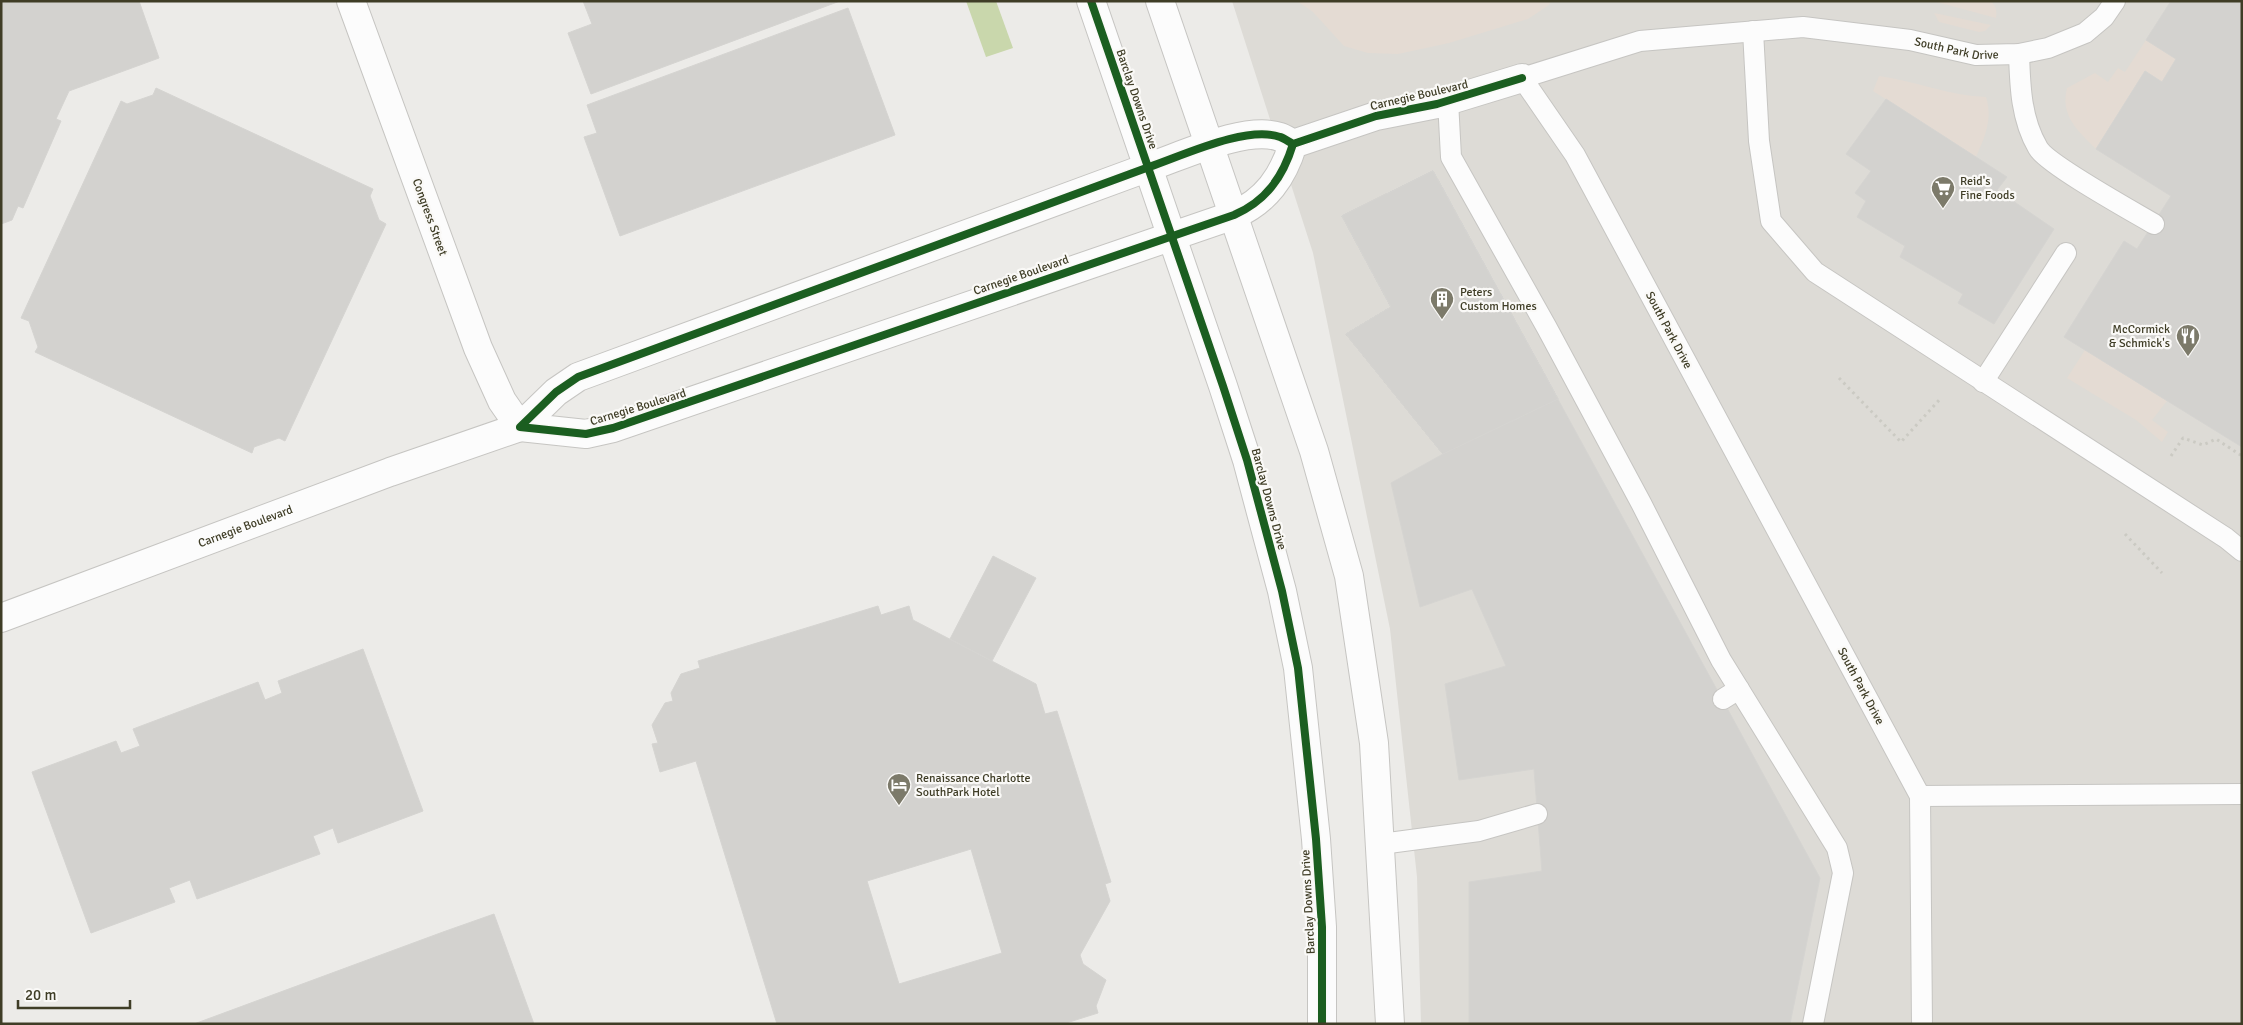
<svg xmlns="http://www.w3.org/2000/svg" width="2243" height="1025" font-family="Signika,sans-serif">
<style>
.built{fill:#dddbd6}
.green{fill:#e4dbd3}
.water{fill:#c9d7ac}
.building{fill:#d3d2cf;stroke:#d5d4d1;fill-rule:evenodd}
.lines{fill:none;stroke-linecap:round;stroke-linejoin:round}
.service-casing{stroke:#c6c5c2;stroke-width:22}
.minor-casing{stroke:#c6c5c2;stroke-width:30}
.tertiary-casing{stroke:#c6c5c2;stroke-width:30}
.path{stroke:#cbcac3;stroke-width:3;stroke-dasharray:2.5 4;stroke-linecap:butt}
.service{stroke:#fcfcfc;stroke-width:20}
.minor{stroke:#fcfcfc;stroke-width:28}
.tertiary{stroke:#fcfcfc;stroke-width:28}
.cycleway-casing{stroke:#faf9f7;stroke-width:11}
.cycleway{stroke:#1b5e20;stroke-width:8}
.labels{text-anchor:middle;stroke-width:4.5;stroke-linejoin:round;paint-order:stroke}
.street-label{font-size:12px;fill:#3f3d26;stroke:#faf9f7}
.poi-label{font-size:12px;fill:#3f3d26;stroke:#faf9f7;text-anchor:start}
</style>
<rect width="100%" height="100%" fill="#ecebe8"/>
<polygon class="built" points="1232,1 2242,1 2242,1024 1421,1024 1417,877 1390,629 1313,253"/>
<g class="green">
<polygon points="1297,1 1551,1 1549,5 1528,19 1449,43 1398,54 1368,53 1344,46 1313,12"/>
<path d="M 1933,1 L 1991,1 C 1996,6 1997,11 1996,18 Z"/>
<polygon points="1934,13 1991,25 1985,31 1979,32 1939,22"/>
<path d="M 2146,40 L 2176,59 L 2162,82 L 2145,71 L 2096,149 C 2078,131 2060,116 2067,88 L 2095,73 L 2108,82 L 2118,68 L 2125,72 Z"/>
<path d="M 1879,76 C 1915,81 1950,96 1986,97 C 1993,118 1985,137 1976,157 L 1873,91 Z"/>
<polygon points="2085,350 2167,401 2152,420 2168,432 2162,442 2136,420 2067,378"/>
</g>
<polygon class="water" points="966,1 996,1 1013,48 986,57"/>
<g class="building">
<polygon points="1,1 139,1 159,58 69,91 56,119 61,121 23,208 18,206 12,220 1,224"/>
<polygon points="583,1 840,1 591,94 568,33 592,24"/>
<polygon points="2171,1 2242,1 2242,447 2064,337 2124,241 2137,249 2171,196 2096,149 2145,71 2162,82 2176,59 2146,40"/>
<polygon points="848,8 895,135 620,236 584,137 597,133 587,105"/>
<polygon points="156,88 373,189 370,196 379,220 386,224 285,441 279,438 254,447 252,453 35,352 38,347 29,321 21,318 121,101 127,104 153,95"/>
<polygon points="1886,99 2007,177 1997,190 2054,229 1994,324 1958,303 1963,294 1900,257 1905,246 1857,217 1866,201 1855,193 1871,171 1846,154"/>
<polygon points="1433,171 1820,878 1790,1024 1469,1024 1469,882 1542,871 1534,769 1459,780 1445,684 1506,666 1472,589 1420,607 1391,483 1443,454 1346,334 1391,307 1342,216"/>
<polygon points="1433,171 1558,399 1443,454 1346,334 1391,307 1342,216"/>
<polygon points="1433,171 1558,399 1443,454 1346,334 1391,307 1342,216"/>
<polygon points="1433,171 1558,399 1443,454 1346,334 1391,307 1342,216"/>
<polygon points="1433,171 1558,399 1443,454 1346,334 1391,307 1342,216"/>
<polygon points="1433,171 1558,399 1443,454 1346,334 1391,307 1342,216"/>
<polygon points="993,556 1036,578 992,661 950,639"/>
<path d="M 878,606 L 881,615 L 909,606 L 913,620 L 1036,684 L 1045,714 L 1057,711 L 1111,882 L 1105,884 L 1110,901 L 1080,955 L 1083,964 L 1106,980 L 1096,1006 L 1098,1013 L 1063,1024 L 777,1024 L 696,761 L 660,772 L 652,744 L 658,743 L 652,725 L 665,703 L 673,701 L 671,693 L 681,674 L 700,668 L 698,661 ZM 971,849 L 1002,953 L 899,984 L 867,881 Z"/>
<polygon points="363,649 423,811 338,843 333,828 313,836 320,854 197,899 190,880 169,888 175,902 91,933 32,772 116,741 121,753 140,746 133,729 258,682 265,700 282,693 278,681"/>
<polygon points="494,914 534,1024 194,1024 443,932"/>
</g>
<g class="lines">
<g class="service-casing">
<g id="service">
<polyline points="1753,31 1759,141 1771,221 1815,272 2226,538 2242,551"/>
<path d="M 2019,54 C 2020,86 2021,119 2038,148 C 2047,164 2132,211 2154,224"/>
<polyline points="1448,101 1451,157 1547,328 1641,503 1721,660 1837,848 1843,873 1813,1024"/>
<polyline points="1983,382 2066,253"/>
<polyline points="1723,699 1739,689"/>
<polyline points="1920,796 2242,794"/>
<polyline points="1381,844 1479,831 1537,814"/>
<path id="s1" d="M 1922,1024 L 1920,796 L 1575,155 L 1522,78 L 1640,41 L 1803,27 L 1910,40 L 1976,55 L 2019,54 L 2048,48 L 2085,33 L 2104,17 L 2115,1"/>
</g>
</g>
<g class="minor-casing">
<g id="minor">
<path d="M 1293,144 C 1283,177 1266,201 1234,215 L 613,428 L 586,434 L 520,427 L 556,392 L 578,377 L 1149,167 C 1182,156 1246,125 1280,137 C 1284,138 1289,142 1293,144 L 1376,116 L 1437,104 L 1522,78"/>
<path id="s2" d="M 1,618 L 390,472 L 520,427 L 502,401 L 478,348 L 351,1"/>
</g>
</g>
<g class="tertiary-casing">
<g id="tertiary">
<polyline points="1091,1 1223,386 1247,460 1282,591 1298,668 1316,839 1322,927 1322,1024"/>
<polyline points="1160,1 1314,451 1349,576 1374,743 1390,1024"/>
</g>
</g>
<g class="path">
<polyline points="1839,378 1901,442 1941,398"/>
<polyline points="2171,456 2183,438 2203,445 2216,439 2242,456"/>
<polyline points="2125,534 2162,573"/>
</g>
<use href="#service" class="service"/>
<use href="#minor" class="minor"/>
<use href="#tertiary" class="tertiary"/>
<g class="cycleway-casing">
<g id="cycleway">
<polyline points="1091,1 1223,386 1247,460 1282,591 1298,668 1316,839 1322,927 1322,1024"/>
<path d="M 1293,144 C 1283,177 1266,201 1234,215 L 613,428 L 586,434 L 520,427 L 556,392 L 578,377 L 1149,167 C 1182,156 1246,125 1280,137 C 1284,138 1289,142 1293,144 L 1376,116 L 1437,104 L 1522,78"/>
</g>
</g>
<use href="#cycleway" class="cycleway"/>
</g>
<defs>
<g id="supermarket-pin" transform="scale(1.25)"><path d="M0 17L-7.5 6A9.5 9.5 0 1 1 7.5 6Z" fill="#7c7a6a" stroke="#faf9f7"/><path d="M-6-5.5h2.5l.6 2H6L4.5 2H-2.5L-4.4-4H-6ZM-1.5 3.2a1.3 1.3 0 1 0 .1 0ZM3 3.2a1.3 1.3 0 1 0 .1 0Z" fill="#fff"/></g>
<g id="building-pin" transform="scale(1.25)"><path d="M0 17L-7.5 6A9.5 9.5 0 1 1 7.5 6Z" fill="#7c7a6a" stroke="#faf9f7"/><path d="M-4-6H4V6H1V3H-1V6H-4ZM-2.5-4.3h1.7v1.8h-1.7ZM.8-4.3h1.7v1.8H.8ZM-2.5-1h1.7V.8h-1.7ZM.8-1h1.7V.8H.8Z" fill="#fff"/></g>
<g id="restaurant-pin" transform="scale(1.25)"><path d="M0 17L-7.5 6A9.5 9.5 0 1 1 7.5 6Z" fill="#7c7a6a" stroke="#faf9f7"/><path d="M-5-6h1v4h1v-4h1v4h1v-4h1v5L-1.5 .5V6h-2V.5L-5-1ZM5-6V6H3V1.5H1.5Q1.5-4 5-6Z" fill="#fff"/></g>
<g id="hotel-pin" transform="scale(1.25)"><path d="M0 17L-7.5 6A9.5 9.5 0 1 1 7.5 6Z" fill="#7c7a6a" stroke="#faf9f7"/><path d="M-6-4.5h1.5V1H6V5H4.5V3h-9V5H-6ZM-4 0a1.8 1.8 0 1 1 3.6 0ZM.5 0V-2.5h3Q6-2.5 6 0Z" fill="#fff"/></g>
</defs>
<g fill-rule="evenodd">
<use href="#supermarket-pin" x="1943" y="188"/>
<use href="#building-pin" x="1442" y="299"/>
<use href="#restaurant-pin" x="2188" y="336"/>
<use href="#hotel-pin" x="899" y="785"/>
</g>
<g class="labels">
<g class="street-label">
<text dy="4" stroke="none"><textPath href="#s1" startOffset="1492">South Park Drive</textPath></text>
<text transform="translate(1419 95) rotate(-13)" y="4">Carnegie Boulevard</text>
<text transform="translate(1137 99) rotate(71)" y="4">Barclay Downs Drive</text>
<text transform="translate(430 217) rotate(70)" y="4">Congress Street</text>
<text transform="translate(1021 275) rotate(-19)" y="4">Carnegie Boulevard</text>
<text transform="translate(1669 330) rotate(62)" y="4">South Park Drive</text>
<text transform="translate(638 407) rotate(-17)" y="4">Carnegie Boulevard</text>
<text transform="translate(1269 499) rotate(75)" y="4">Barclay Downs Drive</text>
<text dy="4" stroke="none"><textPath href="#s2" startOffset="261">Carnegie Boulevard</textPath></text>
<text transform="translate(1861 686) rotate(62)" y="4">South Park Drive</text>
<text transform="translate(1308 902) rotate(-93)" y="4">Barclay Downs Drive</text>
</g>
<g class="poi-label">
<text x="1960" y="185">Reid's<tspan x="1960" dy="14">Fine Foods</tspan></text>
<text x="1460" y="296">Peters<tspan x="1460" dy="14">Custom Homes</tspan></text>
<text x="2170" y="333" text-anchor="end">McCormick<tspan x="2170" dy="14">&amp; Schmick's</tspan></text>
<text x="916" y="782">Renaissance Charlotte<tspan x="916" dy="14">SouthPark Hotel</tspan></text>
</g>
</g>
<rect width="2243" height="1025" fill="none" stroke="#3f3d26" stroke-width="5"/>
<path d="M18 1000v8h112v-8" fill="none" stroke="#3f3d26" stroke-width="2.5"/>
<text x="25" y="1000" font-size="15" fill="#3f3d26" stroke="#faf9f7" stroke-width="4" paint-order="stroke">20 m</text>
</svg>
